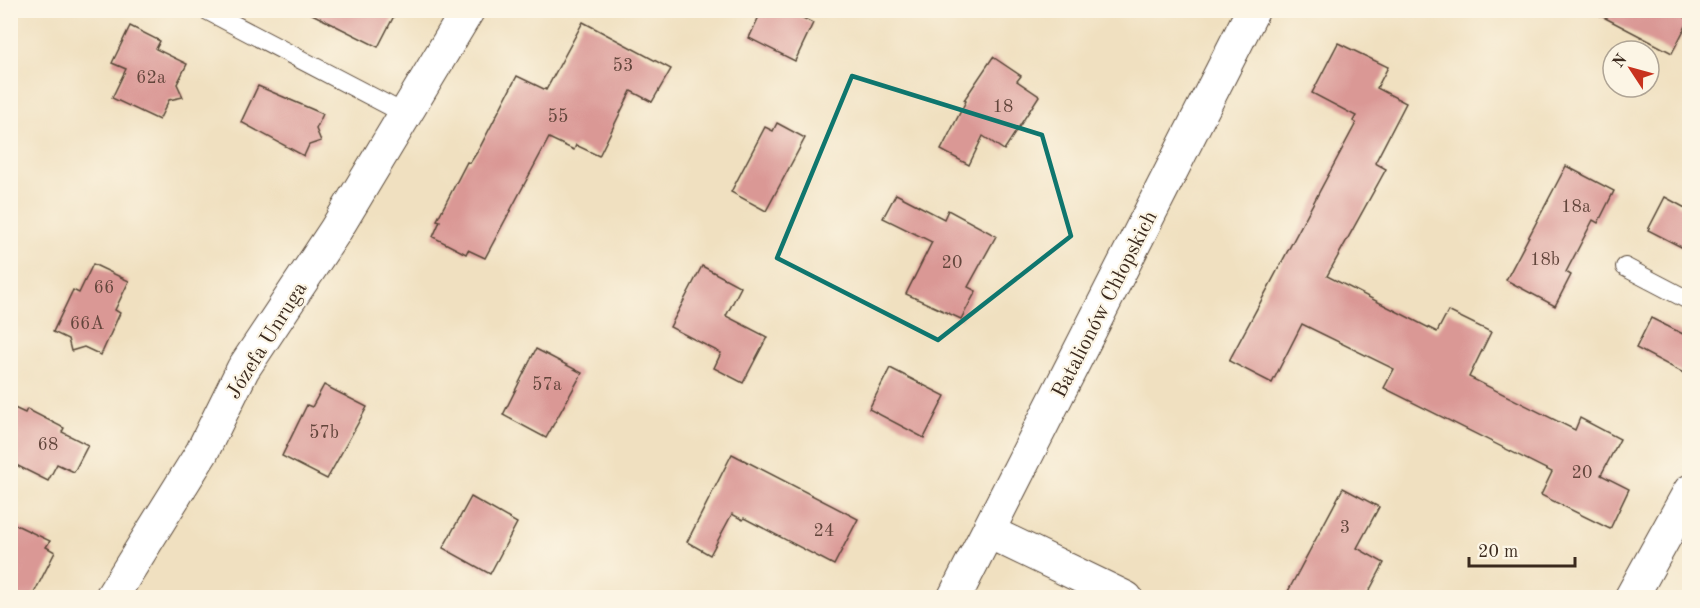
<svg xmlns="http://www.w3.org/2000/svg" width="1700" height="608" font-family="'Old Standard TT',serif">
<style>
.building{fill:#da9895}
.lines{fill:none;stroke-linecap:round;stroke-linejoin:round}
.lane-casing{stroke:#564536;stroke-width:20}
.street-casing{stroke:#564536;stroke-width:35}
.lane{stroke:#fff;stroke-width:18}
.street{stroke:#fff;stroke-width:33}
.marked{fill:none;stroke:#0f766e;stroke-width:4.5;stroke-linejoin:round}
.labels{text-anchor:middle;stroke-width:4.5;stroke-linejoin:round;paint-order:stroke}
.number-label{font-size:18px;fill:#63463c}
.street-label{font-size:21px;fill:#3b2a1e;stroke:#fcf5e5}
</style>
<rect width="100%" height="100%" fill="#fcf5e5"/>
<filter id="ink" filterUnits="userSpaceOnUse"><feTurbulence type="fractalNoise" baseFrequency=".0167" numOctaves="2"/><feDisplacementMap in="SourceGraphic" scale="12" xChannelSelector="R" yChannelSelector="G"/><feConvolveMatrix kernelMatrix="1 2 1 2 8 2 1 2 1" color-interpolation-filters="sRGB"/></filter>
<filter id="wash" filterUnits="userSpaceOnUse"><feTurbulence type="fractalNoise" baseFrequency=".008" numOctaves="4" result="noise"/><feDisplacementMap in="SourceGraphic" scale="24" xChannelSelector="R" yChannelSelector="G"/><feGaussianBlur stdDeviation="1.35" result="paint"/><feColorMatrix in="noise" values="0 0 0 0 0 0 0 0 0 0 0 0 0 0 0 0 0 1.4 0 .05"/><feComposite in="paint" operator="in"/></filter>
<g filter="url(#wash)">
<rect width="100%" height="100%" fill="#f0e0c0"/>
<g id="blocks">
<g class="building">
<polygon points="304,10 397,10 378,47"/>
<polygon points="762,10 787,10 813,23 795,61 749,38"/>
<polygon points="1590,10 1675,10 1689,20 1672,53"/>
<polygon points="583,22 671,69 652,102 631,91 599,156 576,145 574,150 549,138 485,258 468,250 466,254 433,237 440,221 437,220 467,162 470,163 479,149 517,76 546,90"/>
<polygon points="130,26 160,41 156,49 187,64 177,84 183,97 169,100 159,120 112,98 126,69 112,63"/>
<polygon points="1338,43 1388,67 1377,88 1406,103 1375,163 1386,169 1327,276 1437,332 1448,311 1491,332 1469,377 1575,430 1580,418 1620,439 1601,475 1629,489 1610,529 1541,495 1552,472 1384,388 1394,369 1302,324 1272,383 1229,361 1356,123 1353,121 1356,116 1312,93"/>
<polygon points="993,57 1021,76 1017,81 1039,96 1004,150 983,136 969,165 941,150 966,101 964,100"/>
<polygon points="258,86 323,114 316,129 321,141 309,145 304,156 241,122"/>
<polygon points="777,123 805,138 766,211 731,192 765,127 773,131"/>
<polygon points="1566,166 1614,191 1598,223 1593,220 1566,272 1571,275 1555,306 1506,280"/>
<polygon points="896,194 944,219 948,210 996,236 968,287 976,291 961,319 906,294 932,242 883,218"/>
<polygon points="1665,197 1689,210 1689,251 1648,230"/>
<polygon points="93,264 129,281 115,310 120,313 101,355 84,347 71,351 68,339 53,332 73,290 79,293"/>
<polygon points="702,266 741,287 726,316 767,337 743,383 714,368 721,353 670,327"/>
<polygon points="1651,318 1689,337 1689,376 1636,348"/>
<polygon points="536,349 582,373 546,438 503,415"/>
<polygon points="890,368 945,396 924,438 869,409"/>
<polygon points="324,385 367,407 327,479 282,456 307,405 312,407"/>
<polygon points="10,406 25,413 27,409 64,428 62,432 88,445 74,472 57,464 48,481 10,462"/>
<polygon points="732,454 858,519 834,565 744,518 743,520 732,514 710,555 687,542"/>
<polygon points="1343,488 1379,507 1357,548 1384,563 1366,597 1285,597"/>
<polygon points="471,497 517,523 490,574 443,548"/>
<polygon points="10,522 50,541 46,547 55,552 32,597 10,597"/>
</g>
</g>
</g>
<g filter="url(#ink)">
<use href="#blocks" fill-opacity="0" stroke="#564536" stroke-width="1.5"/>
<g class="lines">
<g class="lane-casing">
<g id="lane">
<polyline points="206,10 405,114"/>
<polyline points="1625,267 1690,301"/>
</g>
</g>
<g class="street-casing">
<g id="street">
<polyline points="989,532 1126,598"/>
<polyline points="111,598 202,452 243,369 335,231 468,10"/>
<polyline points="954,598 1253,10"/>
<polyline points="1631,598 1690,491"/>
</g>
</g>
<use href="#lane" class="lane"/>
<use href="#street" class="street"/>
</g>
</g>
<path class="marked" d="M 852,76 L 1042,135 L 1071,236 L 938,340 L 777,258 Z"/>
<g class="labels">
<g class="number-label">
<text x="623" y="71">53</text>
<text x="151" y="83">62a</text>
<text x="1003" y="112">18</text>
<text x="558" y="122">55</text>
<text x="1576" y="212">18a</text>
<text x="1545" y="265">18b</text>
<text x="952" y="268">20</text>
<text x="104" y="293">66</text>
<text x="87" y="329">66A</text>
<text x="547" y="390">57a</text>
<text x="324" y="438">57b</text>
<text x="48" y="450">68</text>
<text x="1582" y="478">20</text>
<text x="1345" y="533">3</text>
<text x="824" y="536">24</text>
</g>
<g class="street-label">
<text transform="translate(1104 304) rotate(-63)" y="7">Batalionów Chłopskich</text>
<text transform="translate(266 340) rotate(-58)" y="7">Józefa Unruga</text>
</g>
</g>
<rect width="1700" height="608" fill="none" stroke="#fcf5e5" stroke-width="36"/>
<g transform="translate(1631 69) rotate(306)"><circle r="28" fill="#fcf5e5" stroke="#afa495" stroke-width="1.5"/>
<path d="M0-4.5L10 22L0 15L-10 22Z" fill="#c8321e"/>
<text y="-9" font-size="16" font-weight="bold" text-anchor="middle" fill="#3b2a1e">N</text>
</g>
<path d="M1469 557v9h106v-9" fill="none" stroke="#3b2a1e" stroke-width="3"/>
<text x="1478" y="557" font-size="18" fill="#3b2a1e" stroke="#fcf5e5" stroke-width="4.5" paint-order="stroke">20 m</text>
</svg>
